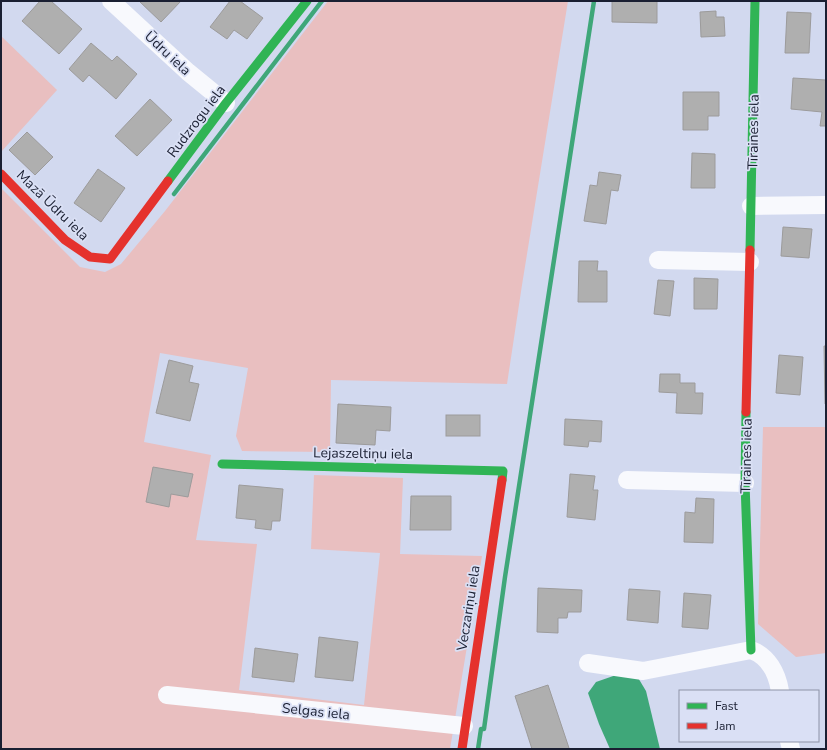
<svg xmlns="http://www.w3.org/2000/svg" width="827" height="750" font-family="'Nunito Sans',sans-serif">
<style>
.green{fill:#e9bfc0}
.water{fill:#3fa779}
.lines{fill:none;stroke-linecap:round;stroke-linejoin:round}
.stream{stroke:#3fa779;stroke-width:4.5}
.building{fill:#afafaf;stroke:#9c9b9b}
.street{stroke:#f8f9fd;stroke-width:18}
.fast{stroke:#30b455;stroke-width:9}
.jam{stroke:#e5322d;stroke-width:9}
.labels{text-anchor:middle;stroke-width:3.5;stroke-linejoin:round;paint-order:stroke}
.street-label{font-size:14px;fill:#1a1f32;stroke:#dae0f5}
</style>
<rect width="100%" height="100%" fill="#d2d9ef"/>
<g class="green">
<polygon points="328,1 568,1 522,285 507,384 331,380 330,452 242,451 236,436 248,368 160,353 144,442 211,455 196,540 257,544 239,690 364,705 380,553 311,549 314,475 403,478 400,554 482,556 450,749 1,749 1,188 80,267 105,272 121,264 165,211"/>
<polygon points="1,36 57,90 1,152"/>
<polygon points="763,427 826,427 826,653 796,657 758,624"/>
</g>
<polygon class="water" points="619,674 637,676 646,691 660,749 610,749 599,724 588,693 596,682"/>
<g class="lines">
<g class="stream">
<polyline points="174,194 322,1"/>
<polyline points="478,749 481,729 484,729 505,577 594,1"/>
</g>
</g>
<g class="building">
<polygon points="40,1 51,1 82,29 59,54 22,21"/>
<polygon points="139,1 181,1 161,22"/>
<polygon points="230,1 240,1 263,18 247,39 234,30 227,39 210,27"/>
<polygon points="612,1 657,1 657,23 612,22"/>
<polygon points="716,11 716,17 724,17 725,36 701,37 700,12"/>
<polygon points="787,12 811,13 809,53 785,53"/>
<polygon points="91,43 112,61 117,56 137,74 116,99 89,75 83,82 69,69"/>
<polygon points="793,78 826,80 826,126 820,126 822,112 791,109"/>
<polygon points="683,92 719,92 719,116 708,116 708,130 683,130"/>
<polygon points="150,99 172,120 137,156 115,136"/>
<polygon points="27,132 53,157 35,175 9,150"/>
<polygon points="692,153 715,154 715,188 691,188"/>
<polygon points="98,169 125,188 101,222 74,203"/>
<polygon points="599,172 621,175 618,191 611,190 606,224 584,221 590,185 597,186"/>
<polygon points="783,227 812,229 809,258 781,256"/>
<polygon points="579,261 598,261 597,271 607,271 607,302 578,302"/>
<polygon points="694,278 718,279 717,309 694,309"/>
<polygon points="658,280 674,281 670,316 654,314"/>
<polygon points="824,346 826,346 826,404 825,404"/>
<polygon points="779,355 803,357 800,395 776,393"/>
<polygon points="169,360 193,366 189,382 199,384 190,421 156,413"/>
<polygon points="660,374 680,374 680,383 695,383 695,393 703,393 702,414 676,413 677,393 659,392"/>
<polygon points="338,404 391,407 390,431 376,430 375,445 336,443"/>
<rect x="446" y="415" width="34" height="21"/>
<polygon points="565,419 602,421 601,442 589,441 588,447 564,445"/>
<polygon points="153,467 193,474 188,497 171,494 169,507 146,502"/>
<polygon points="570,474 595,476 593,490 598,490 595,520 567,517"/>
<polygon points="239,485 283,489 280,521 272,521 271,530 255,528 256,520 236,518"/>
<polygon points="411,496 451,496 451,530 410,530"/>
<polygon points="696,498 714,499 713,543 684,542 685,512 695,513"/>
<polygon points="538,588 582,590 581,612 568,612 567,618 558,618 558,633 537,632"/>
<polygon points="629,589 660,591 658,623 627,620"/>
<polygon points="684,593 711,595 708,629 682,627"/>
<polygon points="319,637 358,642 353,681 315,677"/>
<polygon points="255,648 298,654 294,682 252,677"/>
<polygon points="548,685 569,748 566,749 532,749 515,696"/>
</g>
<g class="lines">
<g class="street">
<polyline points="111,1 188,72 226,103"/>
<polyline points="751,206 826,205"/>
<polyline points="658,260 750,262"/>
<polyline points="627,480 745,483"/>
<path d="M 588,663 L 643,671 L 751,650 C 768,656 777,673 780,691"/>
<polyline points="167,695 464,726"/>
<polyline points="789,741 791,749"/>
</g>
<g class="fast">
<polyline points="168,181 226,103 307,1"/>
<polyline points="750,250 755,1"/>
<polyline points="746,412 745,483 751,650"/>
<polyline points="222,464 503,471 502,480"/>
</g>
<g class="jam">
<polyline points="1,174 65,240 90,257 110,259 168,181"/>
<polyline points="746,412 750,250"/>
<polyline points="462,749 502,480"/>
</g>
</g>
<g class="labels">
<g class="street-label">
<text transform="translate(168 53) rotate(43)" y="5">Ūdru iela</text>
<text transform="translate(196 121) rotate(-53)" y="5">Rudzrogu iela</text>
<text transform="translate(753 132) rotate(-89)" y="5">Tīraines iela</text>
<text transform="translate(53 205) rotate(44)" y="5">Mazā Ūdru iela</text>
<text transform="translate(363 453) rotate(1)" y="5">Lejaszeltiņu iela</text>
<text transform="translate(746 456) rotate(-89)" y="5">Tīraines iela</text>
<text transform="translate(468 608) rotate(-81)" y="5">Veczariņu iela</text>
<text transform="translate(316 711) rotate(6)" y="5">Selgas iela</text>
</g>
</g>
<rect width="827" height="750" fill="none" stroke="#1a1f32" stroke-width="4"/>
<rect x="679" y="690" width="140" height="52" fill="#dae0f5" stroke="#8d93a7"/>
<rect x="687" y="703" width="20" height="6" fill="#30b455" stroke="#8d93a7"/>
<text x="715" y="710" font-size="12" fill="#1a1f32">Fast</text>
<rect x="687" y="723" width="20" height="6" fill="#e5322d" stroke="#8d93a7"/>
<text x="715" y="730" font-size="12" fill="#1a1f32">Jam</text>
</svg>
